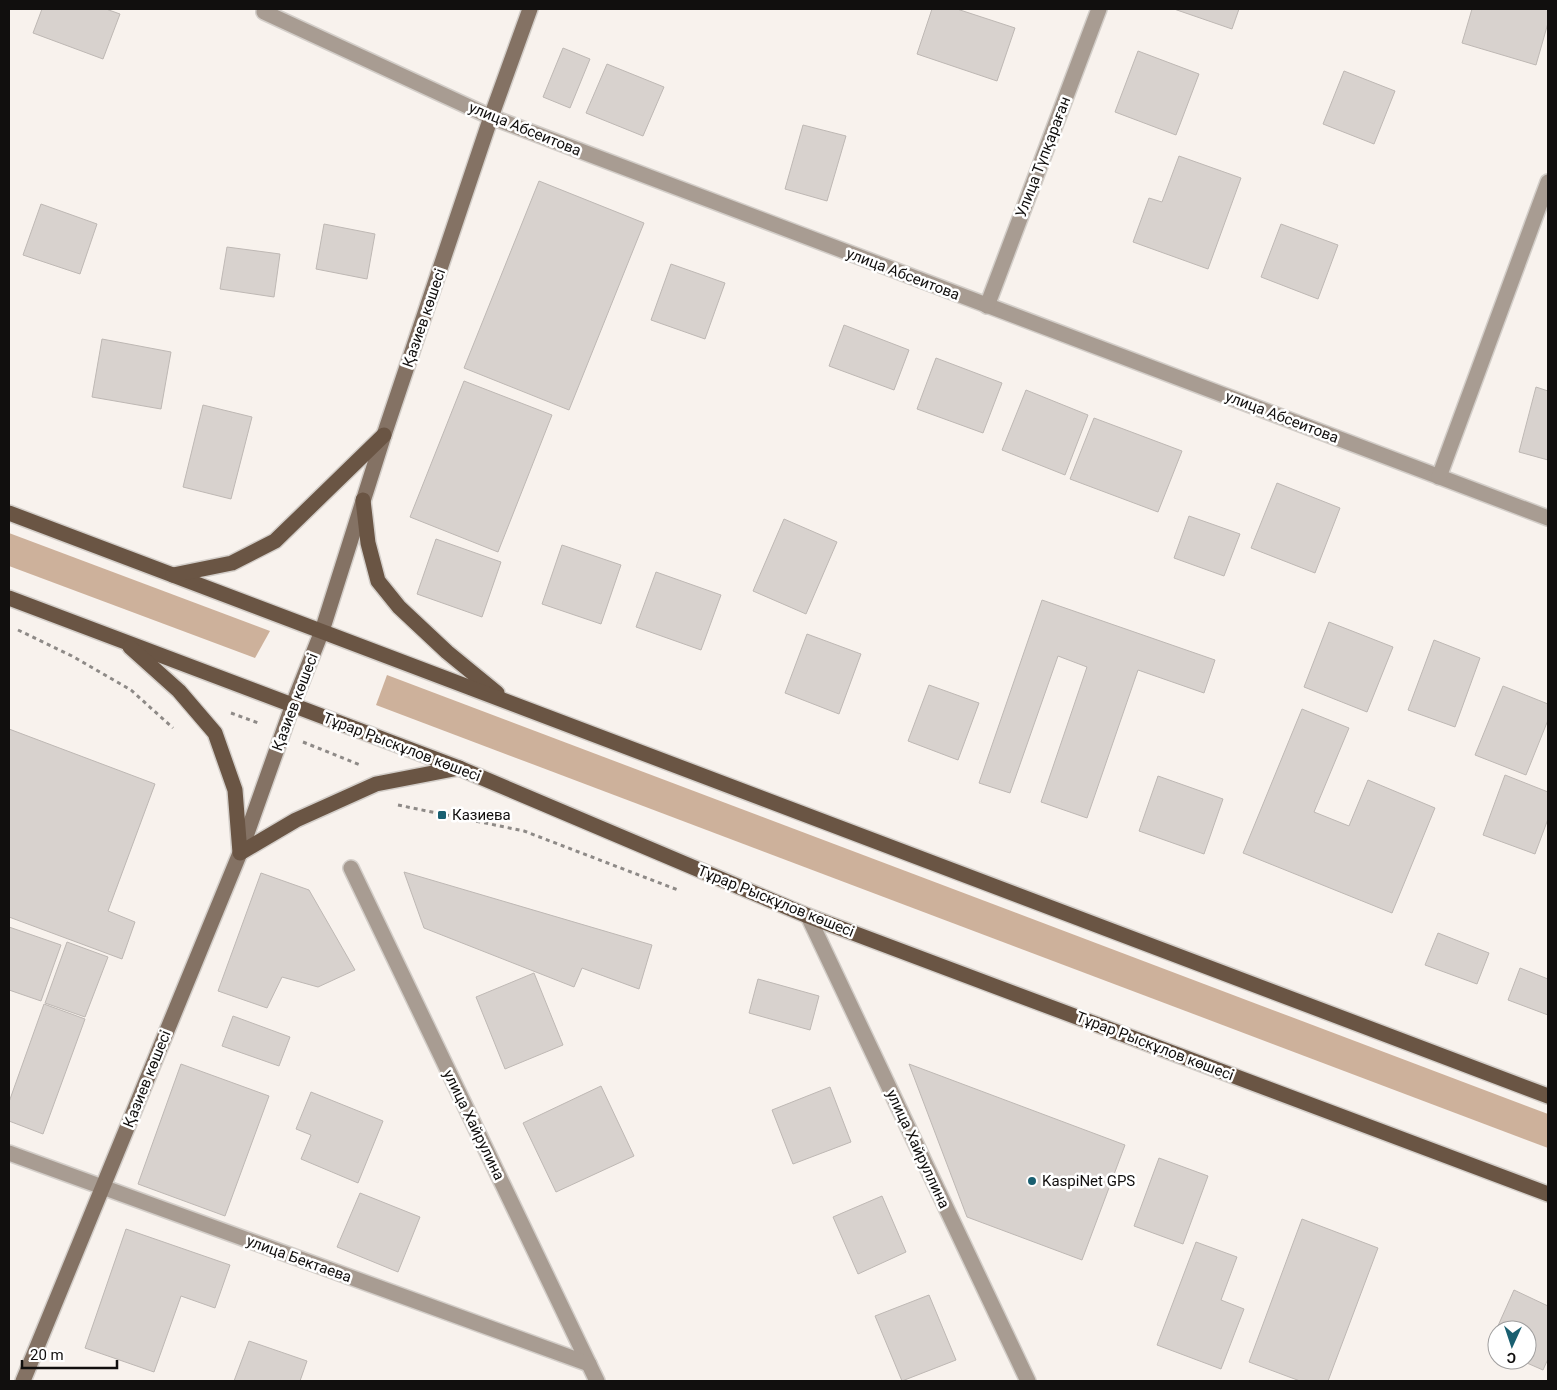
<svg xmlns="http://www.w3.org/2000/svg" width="1557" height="1390" font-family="Roboto,sans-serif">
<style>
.forest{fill:#cdb19b}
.building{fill:#d8d2ce;stroke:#beb8b4}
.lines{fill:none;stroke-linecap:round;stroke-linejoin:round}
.street-casing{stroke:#d3cec9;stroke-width:18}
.secondary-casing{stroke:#d3cec9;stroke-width:18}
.primary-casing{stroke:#d3cec9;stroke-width:18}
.path{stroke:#8e8a87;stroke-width:3;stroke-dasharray:4 4;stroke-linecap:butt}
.street{stroke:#a89c92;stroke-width:15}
.secondary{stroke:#847264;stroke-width:15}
.primary{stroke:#6a5544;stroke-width:15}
.poi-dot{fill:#195f70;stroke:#fff;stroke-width:2}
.labels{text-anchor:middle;stroke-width:5;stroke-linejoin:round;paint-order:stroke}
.street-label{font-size:15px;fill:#110f0e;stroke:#fff}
.poi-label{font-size:15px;fill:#110f0e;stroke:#fff;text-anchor:start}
</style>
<rect width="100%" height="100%" fill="#f8f2ed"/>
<g class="forest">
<polygon points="9,533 270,631 255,658 9,566"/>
<polygon points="387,675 1548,1114 1548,1148 376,705"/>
</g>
<g class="building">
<polygon points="42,9 106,9 120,14 103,59 33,33"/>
<polygon points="932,9 957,9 1015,28 997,81 917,54"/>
<polygon points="1174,9 1239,9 1232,29"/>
<polygon points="1472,9 1548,9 1548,23 1536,65 1462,43"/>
<polygon points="563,48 590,59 570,108 543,97"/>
<polygon points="1138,51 1199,74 1176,135 1115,112"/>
<polygon points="607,64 664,87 643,136 586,113"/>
<polygon points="1344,71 1395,91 1374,144 1323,124"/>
<polygon points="803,125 846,136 827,201 785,189"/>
<polygon points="1179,156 1241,178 1208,269 1133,242 1149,198 1162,202"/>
<polygon points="539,181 644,223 569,410 464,368"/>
<polygon points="41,204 97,224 80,274 23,255"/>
<polygon points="324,224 375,234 367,279 316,269"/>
<polygon points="1281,224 1338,245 1318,299 1261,277"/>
<polygon points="227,247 280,254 274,297 220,289"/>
<polygon points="671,264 725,283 705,339 651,320"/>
<polygon points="844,325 909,350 894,390 829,366"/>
<polygon points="102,339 171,352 161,409 92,397"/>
<polygon points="936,358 1002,383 983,433 917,409"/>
<polygon points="464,381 552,415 498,552 410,517"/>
<polygon points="1536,387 1548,391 1548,460 1519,452"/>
<polygon points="1026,390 1088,415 1065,475 1002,450"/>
<polygon points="203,405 252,417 231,499 183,487"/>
<polygon points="1094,418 1182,451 1158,512 1070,479"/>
<polygon points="1277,483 1340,508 1315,573 1251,548"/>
<polygon points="1189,516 1240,534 1224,576 1174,558"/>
<polygon points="784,519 837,542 806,614 753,591"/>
<polygon points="436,539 501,562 482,617 417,594"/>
<polygon points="562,545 621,565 601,624 542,604"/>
<polygon points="656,572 721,595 701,650 636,627"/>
<polygon points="1042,600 1215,660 1204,693 1138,670 1087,818 1041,802 1087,667 1058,656 1010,793 979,783"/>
<polygon points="1329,622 1393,647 1367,712 1304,687"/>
<polygon points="807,634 861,654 839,714 785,693"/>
<polygon points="1434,640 1480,658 1455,727 1408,710"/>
<polygon points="929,685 979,703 958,760 908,741"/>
<polygon points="1503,686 1548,704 1548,720 1526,775 1475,755"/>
<polygon points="1302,709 1349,728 1314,812 1349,826 1368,780 1435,808 1392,913 1243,853"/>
<polygon points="9,729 155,784 108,911 135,922 122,959 9,917"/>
<polygon points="1505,775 1548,792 1548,819 1535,854 1483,835"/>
<polygon points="1158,776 1223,799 1204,854 1139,831"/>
<polygon points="404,872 652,945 639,989 582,968 574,987 424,928"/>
<polygon points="261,873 309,890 355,970 318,987 282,977 267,1008 218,991"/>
<polygon points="9,927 61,945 41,1001 9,990"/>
<polygon points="1438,933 1489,953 1477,984 1425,965"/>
<polygon points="67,942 108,957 85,1017 45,1003"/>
<polygon points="1520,968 1548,979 1548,1015 1508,1000"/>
<polygon points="534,973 563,1045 505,1069 476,997"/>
<polygon points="758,979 819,996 810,1030 749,1013"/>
<polygon points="44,1004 85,1019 43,1134 9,1121 9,1102"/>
<polygon points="233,1016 290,1037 279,1066 222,1046"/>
<polygon points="181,1064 269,1096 225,1216 138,1184"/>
<polygon points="909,1064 1125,1145 1082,1260 967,1217"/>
<polygon points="601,1086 634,1156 556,1192 523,1123"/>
<polygon points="830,1087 851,1142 793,1164 772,1110"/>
<polygon points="311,1092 383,1121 358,1183 301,1159 311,1135 296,1129"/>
<polygon points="1159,1158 1208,1176 1183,1244 1134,1226"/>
<polygon points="360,1193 420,1217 398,1272 337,1247"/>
<polygon points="882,1196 906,1252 858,1274 833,1217"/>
<polygon points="1302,1219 1378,1248 1328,1381 1300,1381 1249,1362"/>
<polygon points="126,1229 230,1265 215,1308 181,1296 154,1372 85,1348"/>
<polygon points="1196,1242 1237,1257 1221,1300 1244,1309 1221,1369 1157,1345"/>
<polygon points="1514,1290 1548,1306 1548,1359 1543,1370 1520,1360 1527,1360 1527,1330 1497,1330 1497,1350 1489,1346"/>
<polygon points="929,1295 956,1360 902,1381 875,1316"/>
<polygon points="249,1341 307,1361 300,1381 234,1381"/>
</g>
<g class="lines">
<g class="street-casing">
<g id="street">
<polyline points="264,12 491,117 1548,518"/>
<polyline points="987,306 1099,9"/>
<polyline points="1439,477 1548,182"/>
<polyline points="351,868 597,1381"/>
<polyline points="808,916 1028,1381"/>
<polyline points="9,1153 589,1364"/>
</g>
</g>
<g class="secondary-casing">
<polyline id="secondary" points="23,1381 240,853 293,704 322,631 384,435 491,117 530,9"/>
</g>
<g class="primary-casing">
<g id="primary">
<polyline points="363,500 368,543 378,581 399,607 447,652 497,693"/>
<polyline points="9,513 1548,1096"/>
<polyline points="173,575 232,563 275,541 384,435"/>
<polyline points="9,598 459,768 808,916 1548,1194"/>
<polyline points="130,647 179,691 215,733 235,790 240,853 296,820 376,784 459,768"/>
</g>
</g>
<g class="path">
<polyline points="18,630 72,656 131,690 173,728"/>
<polyline points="231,713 261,724"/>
<polyline points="303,742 360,765"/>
<polyline points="398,805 524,831 678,890"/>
</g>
<use href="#street" class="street"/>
<use href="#secondary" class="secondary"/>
<use href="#primary" class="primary"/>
</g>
<g class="poi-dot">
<rect x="437" y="810" width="10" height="10" rx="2.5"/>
<circle cx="1032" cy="1181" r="5"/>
</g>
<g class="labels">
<g class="street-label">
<text transform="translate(525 129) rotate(22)" y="5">улица Абсеитова</text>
<text transform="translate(1043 157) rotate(-69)" y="5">Улица Түпқараған</text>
<text transform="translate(903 274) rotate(21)" y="5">улица Абсеитова</text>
<text transform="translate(424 318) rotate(-71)" y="5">Қазиев көшесі</text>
<text transform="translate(1282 417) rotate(21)" y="5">улица Абсеитова</text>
<text transform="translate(295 702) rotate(-69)" y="5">Қазиев көшесі</text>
<text transform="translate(402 747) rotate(21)" y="5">Тұрар Рыскұлов көшесі</text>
<text transform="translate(776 901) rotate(22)" y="5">Тұрар Рыскұлов көшесі</text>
<text transform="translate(1155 1046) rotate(21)" y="5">Тұрар Рыскұлов көшесі</text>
<text transform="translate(147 1079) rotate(-68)" y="5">Қазиев көшесі</text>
<text transform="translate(474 1125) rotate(64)" y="5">улица Хайрулина</text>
<text transform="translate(918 1149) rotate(65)" y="5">улица Хайруллина</text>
<text transform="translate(299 1259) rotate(20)" y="5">улица Бектаева</text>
</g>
<g class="poi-label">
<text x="452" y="820">Казиева</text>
<text x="1042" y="1186">KaspiNet GPS</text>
</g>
</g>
<rect width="1557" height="1390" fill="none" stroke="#110f0e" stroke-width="20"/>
<g transform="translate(1512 1345) rotate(183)"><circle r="24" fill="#ffffff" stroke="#a09f9f"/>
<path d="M0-4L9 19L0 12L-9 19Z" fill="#195f70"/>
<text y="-8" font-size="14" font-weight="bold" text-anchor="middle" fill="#110f0e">С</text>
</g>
<path d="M22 1360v8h95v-8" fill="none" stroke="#110f0e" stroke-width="2.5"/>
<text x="30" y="1360" font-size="15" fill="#110f0e" stroke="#ffffff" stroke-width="4" paint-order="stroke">20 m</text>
</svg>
